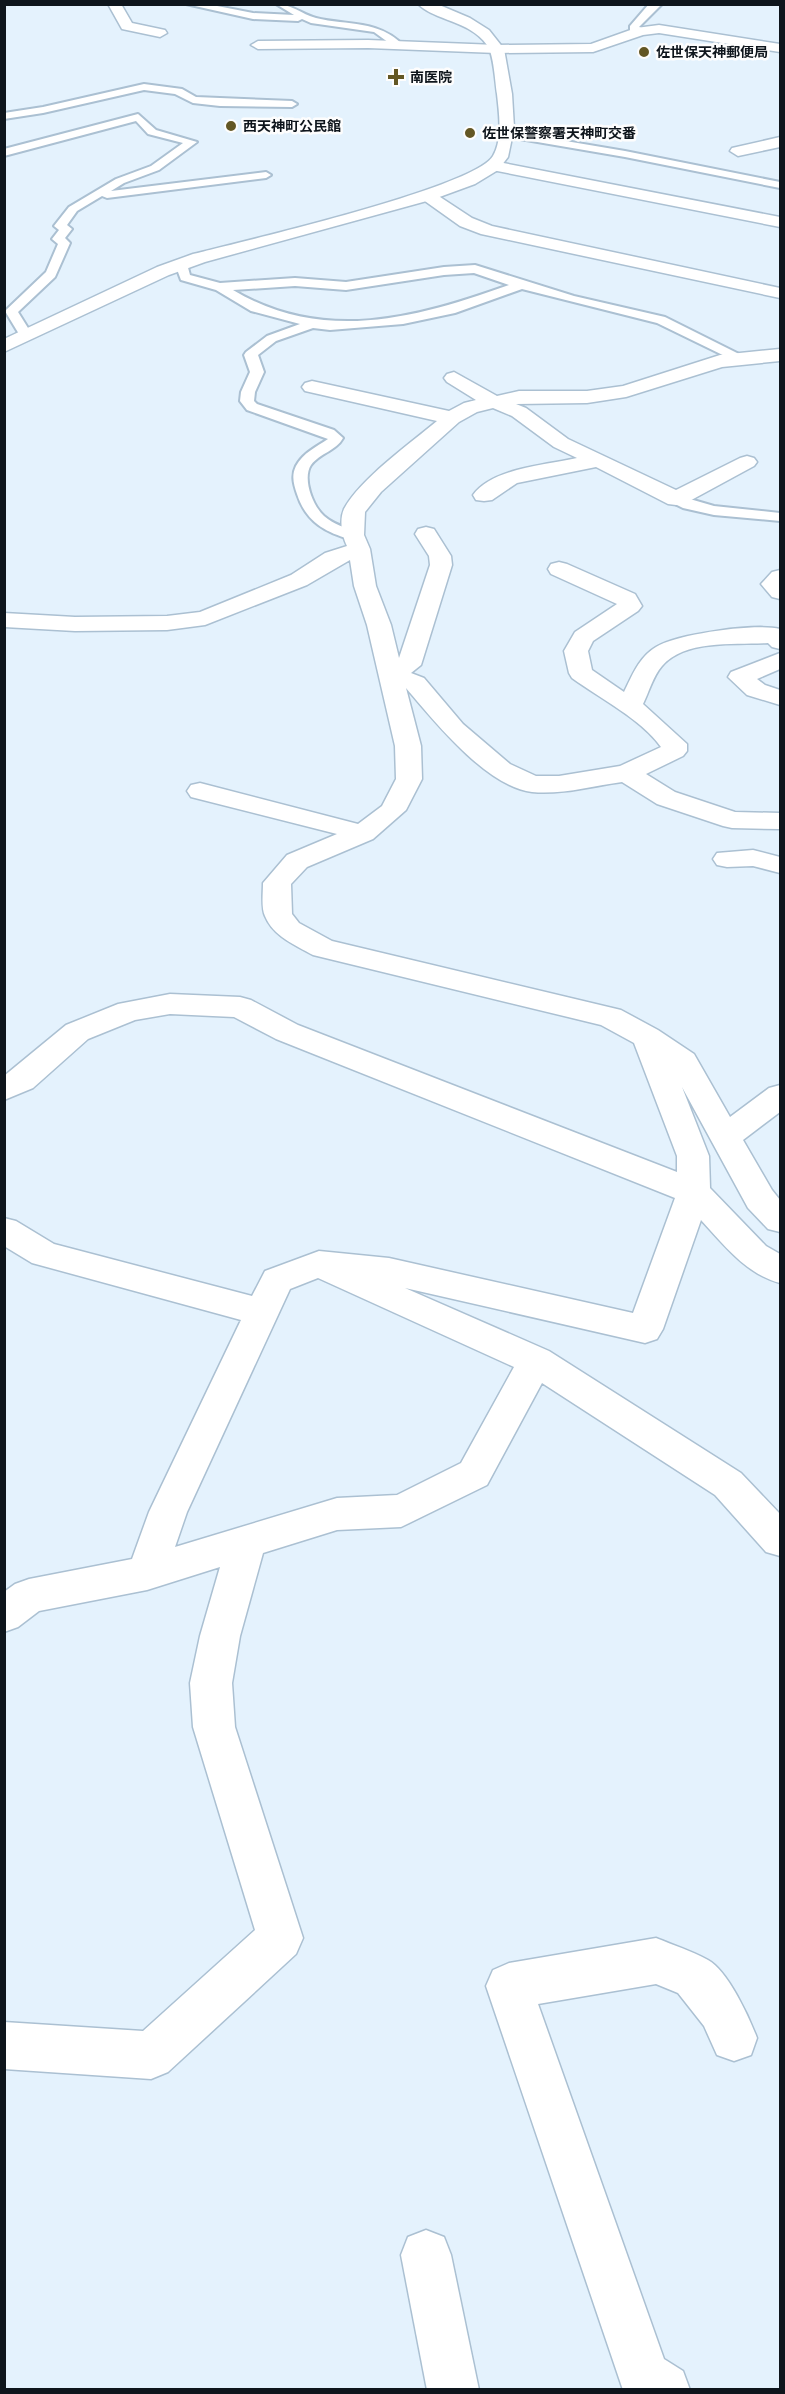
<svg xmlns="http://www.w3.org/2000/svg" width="785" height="2394" font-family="'Fira Sans Condensed','Noto Sans JP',sans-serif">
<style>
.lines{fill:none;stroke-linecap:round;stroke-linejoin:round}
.lane-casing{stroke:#abc0d2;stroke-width:4}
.street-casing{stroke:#abc0d2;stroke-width:3}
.secondary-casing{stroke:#abc0d2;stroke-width:3}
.lane{fill:#fff;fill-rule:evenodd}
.street{fill:#fff;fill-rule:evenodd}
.secondary{fill:#fff;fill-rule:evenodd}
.poi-dot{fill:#635724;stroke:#fdfdfd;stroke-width:2}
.labels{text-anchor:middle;stroke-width:5;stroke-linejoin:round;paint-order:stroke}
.far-poi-label{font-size:14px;font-weight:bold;fill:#0e151c;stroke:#fdfdfd;text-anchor:start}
</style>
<rect width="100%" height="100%" fill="#e4f2fd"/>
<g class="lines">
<g class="lane-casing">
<g id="lane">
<path d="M 186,4 L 207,4 L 253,13 L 294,15 L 276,4 C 292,4 301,14 316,18 C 348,26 378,19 404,46 L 396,48 L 374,32 L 311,23 L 302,19 L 298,21 L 253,19 Z"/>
<polygon points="649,4 662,4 639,27 644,29 644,33 630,30 630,26"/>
<polygon points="144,84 182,89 196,97 292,101 297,104 292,107 220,106 193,103 175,94 144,90 43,113 4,119 4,113 43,107"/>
<polygon points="138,114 156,130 197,142 159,170 124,183 111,191 266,172 271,175 266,178 107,198 102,196 77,211 67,225 72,229 65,238 70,243 55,277 18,312 33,336 27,340 22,339 5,311 46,272 58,244 52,239 59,230 54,226 69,207 116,179 151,166 183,143 148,134 136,121 4,156 4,149"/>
<polygon points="506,131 625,151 780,182 780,188 625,157 502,136 501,134"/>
<path d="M 181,260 L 187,264 L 190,275 L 220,283 L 295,278 L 346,282 L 444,267 L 475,265 L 574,296 L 665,317 L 747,358 L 740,362 L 735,361 L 657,323 L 522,289 L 455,313 L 403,324 L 330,330 L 313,328 L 276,341 L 258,355 L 264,372 L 255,392 L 254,401 L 257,404 L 334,430 L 343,438 C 336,451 320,453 311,465 C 302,479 313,506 324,516 C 334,525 347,528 358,532 L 361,535 L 353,540 C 326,533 306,522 297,494 C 294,485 291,476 296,466 C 303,453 316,447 328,439 L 247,410 L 240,401 L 241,392 L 250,372 L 244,355 L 246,352 L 267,336 L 300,324 L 251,311 L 216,290 L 181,280 L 175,264 ZM 474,273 L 509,285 C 416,318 324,344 233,290 L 295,286 L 346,290 L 444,275 Z"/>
<polygon points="676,495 714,506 780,513 780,521 714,515 683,508 671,502 669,499"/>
</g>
</g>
<g class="street-casing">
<g id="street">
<polygon points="108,4 121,4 132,23 165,30 167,33 160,37 122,29"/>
<polygon points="659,25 780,44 780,52 659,33 643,35 593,52 497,53 368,48 258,49 251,45 258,41 368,40 497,45 591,44 636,28"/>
<polygon points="780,137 780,147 738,156 730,151 732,148"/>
<polygon points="493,161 780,217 780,227 487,169 485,166"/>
<polygon points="428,191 434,193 472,218 492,226 780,288 780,298 481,234 460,226 422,199 420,196"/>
<path d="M 780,349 L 780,361 L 722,367 L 626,397 L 587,403 L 516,404 L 526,408 L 568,439 L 676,490 L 740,458 L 747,456 L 754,458 L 757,462 L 754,466 L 684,504 L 676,505 L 668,504 L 596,467 L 517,483 L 492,500 L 484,501 L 476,500 L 473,495 C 492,468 547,465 577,458 L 554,447 L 512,416 L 493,408 L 477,412 L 459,422 L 381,492 L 365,512 L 364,535 L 370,549 L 376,586 L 391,625 L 399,658 L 430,565 L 429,556 L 415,534 L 418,529 L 426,527 L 434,529 L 451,556 L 452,565 L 421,665 L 411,673 L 424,678 L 463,724 L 510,764 L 536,776 L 559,776 L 620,766 L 661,747 C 641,719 601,699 572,678 L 569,673 L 564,651 L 575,632 L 617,604 L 551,574 L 548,569 L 551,564 L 559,562 L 567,564 L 635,594 L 642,606 L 638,611 L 593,641 L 588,651 L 592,670 L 624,692 C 632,676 639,657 656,647 C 677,634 756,623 780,629 L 780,649 L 772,647 L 768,643 C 736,645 685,639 662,666 C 653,676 649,692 643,704 L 687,744 L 687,751 L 683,756 L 646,774 L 675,792 L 735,812 L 780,813 L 780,829 L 732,828 L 723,826 L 657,804 L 622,782 C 593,786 561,795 532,792 C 487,787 434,721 406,688 L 421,746 L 422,779 L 406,810 L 373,839 L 307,867 L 291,884 L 292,914 L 299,923 L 332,941 L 621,1010 L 658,1030 L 694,1054 L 730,1117 L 769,1088 L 780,1085 L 780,1112 L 743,1140 L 772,1190 L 780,1200 L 780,1232 L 768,1229 L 748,1208 L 682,1087 L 709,1156 L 710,1188 L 766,1246 L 780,1254 L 780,1283 C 746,1274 724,1245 701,1220 L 663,1329 L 657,1339 L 645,1343 L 405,1288 L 549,1351 L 741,1473 L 780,1514 L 780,1556 L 766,1552 L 715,1495 L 542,1383 L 487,1485 L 401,1527 L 337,1530 L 263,1553 L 240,1636 L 232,1683 L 235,1727 L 303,1938 L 296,1954 L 168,2072 L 151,2079 L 4,2069 L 4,2022 L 143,2031 L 255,1930 L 193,1727 L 190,1683 L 200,1636 L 220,1567 L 147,1590 L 39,1611 L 18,1627 L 4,1632 L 4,1592 L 15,1584 L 29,1579 L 132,1559 L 149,1512 L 241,1320 L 32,1263 L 4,1246 L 4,1218 L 16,1221 L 54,1244 L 252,1296 L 265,1271 L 319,1251 L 389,1258 L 633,1313 L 675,1198 L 276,1039 L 234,1017 L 170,1014 L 135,1020 L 88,1039 L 33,1088 L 4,1100 L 4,1076 L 66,1025 L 118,1004 L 170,994 L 240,997 L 251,1000 L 298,1025 L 677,1172 L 677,1156 L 634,1043 L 601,1025 L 313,955 C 295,945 273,936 265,916 C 261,908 263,893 263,883 L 287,855 L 337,834 L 191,797 L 187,791 L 191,785 L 200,783 L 358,824 L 382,806 L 396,779 L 395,746 L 367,625 L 354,586 L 350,560 L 307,585 L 205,625 L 167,630 L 75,631 L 4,627 L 4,613 L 75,617 L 167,616 L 200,612 L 291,575 L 325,553 L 347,546 C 342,536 339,520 344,509 C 360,479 411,443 437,421 L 305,391 L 302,387 L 305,383 L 312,381 L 449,411 L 464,403 L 476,400 L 447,382 L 444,378 L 447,374 L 454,372 L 497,396 L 519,391 L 587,391 L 623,386 L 720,355 ZM 318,1278 L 514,1367 L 461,1463 L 397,1495 L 337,1498 L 175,1547 L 187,1512 L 290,1289 Z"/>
<polygon points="780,570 780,599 772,597 761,584 772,572"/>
<polygon points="780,653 780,669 757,679 765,685 780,690 780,705 747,695 728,677 731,672"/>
<polygon points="753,850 780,857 780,873 753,866 727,867 717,865 713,859 717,853"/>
<path d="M 656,1938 C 673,1945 692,1951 708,1960 C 728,1971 749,2017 757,2038 L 751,2055 L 734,2061 L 717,2055 L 704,2026 L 678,1993 L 656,1984 L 538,2004 L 664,2359 L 683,2371 L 690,2390 L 623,2390 L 486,1986 L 493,1970 L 509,1963 Z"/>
<polygon points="426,2230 444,2237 451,2255 479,2390 427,2390 401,2255 408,2237"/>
</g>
</g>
<g class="secondary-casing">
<path id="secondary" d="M 418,4 L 437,4 L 470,18 L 489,30 L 504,49 L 512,94 L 514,128 L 508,157 L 498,170 L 475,184 L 434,199 L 205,262 L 169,275 L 4,352 L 4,339 L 157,267 L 193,254 C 240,242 474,188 493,156 C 503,139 499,113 497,94 C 495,82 494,54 487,45 C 469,20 435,21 418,4 Z"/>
</g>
<use href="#lane" class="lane"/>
<use href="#street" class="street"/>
<use href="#secondary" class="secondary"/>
</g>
<g class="poi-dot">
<circle cx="644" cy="52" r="6"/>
<path d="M393 68h6v6h6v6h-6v6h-6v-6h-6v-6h6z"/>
<circle cx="231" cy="126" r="6"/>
<circle cx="470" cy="133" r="6"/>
</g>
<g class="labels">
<g class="far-poi-label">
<text x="656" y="57">佐世保天神郵便局</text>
<text x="410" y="82">南医院</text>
<text x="243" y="131">西天神町公民館</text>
<text x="482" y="138">佐世保警察署天神町交番</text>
</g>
</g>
<rect width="785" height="2394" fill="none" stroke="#0e151c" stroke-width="12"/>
</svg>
